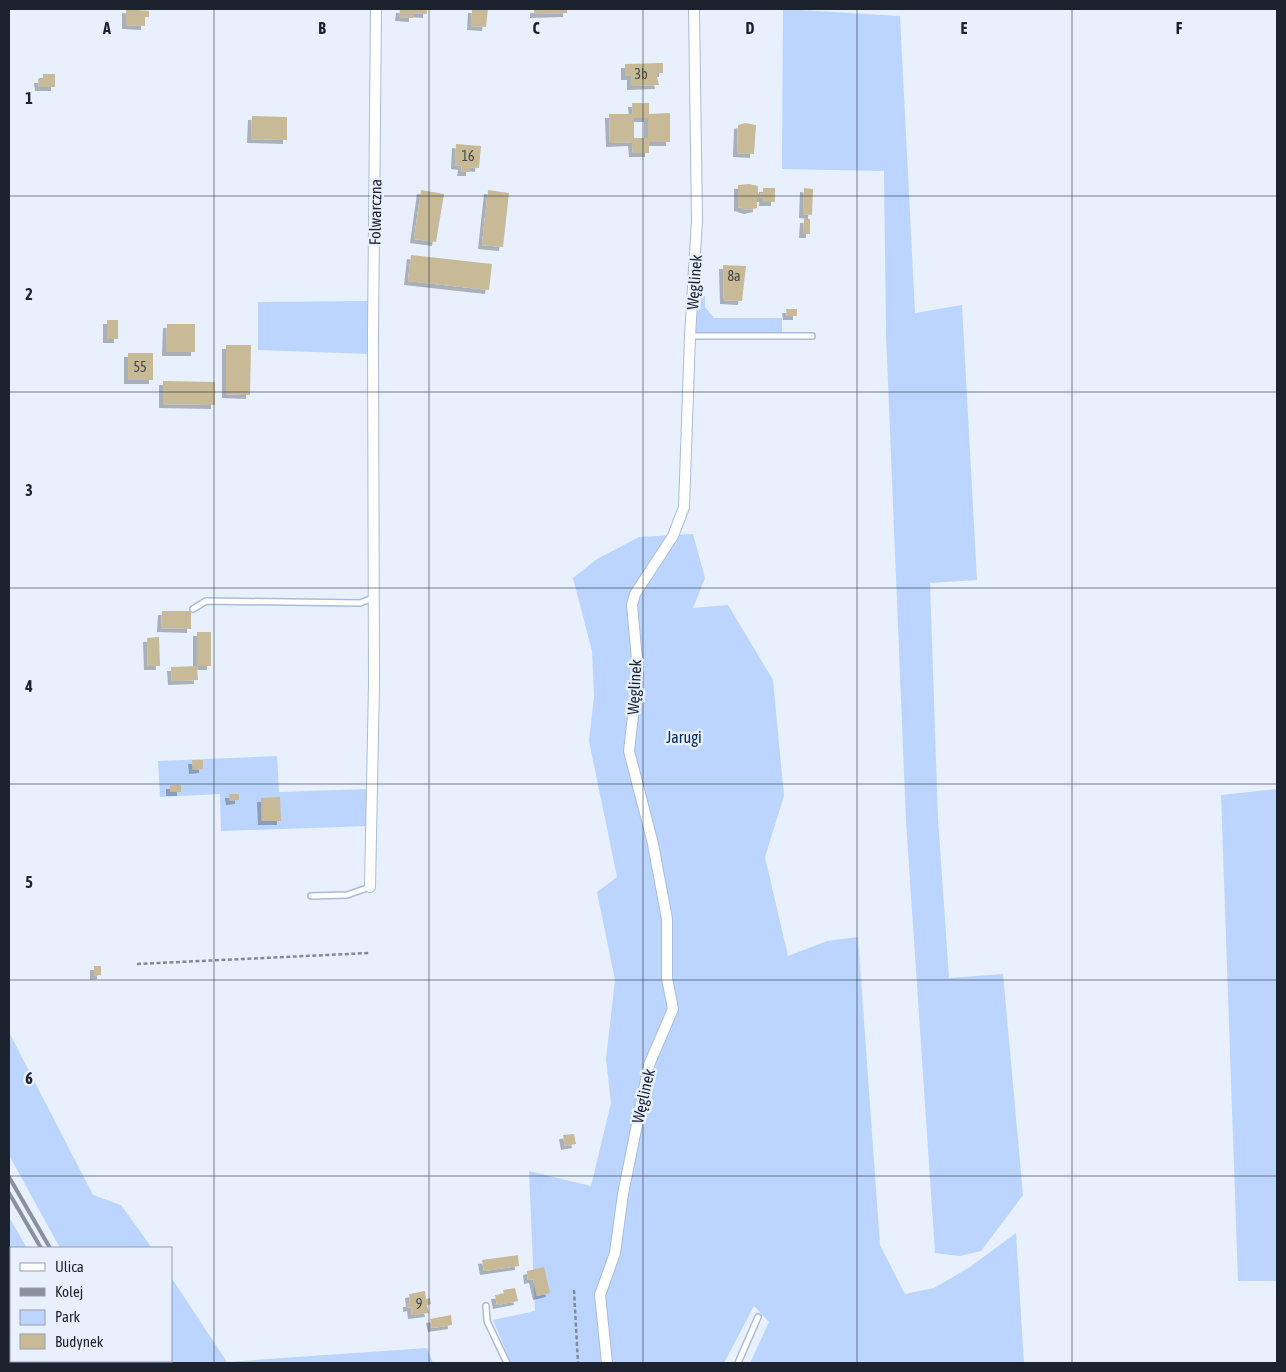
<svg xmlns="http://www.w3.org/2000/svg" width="1286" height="1372" font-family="'Asap Condensed',sans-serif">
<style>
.green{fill:#bbd5fe}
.building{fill:#c8b997;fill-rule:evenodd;filter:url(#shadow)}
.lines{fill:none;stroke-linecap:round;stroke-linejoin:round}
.lane-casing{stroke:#a9bcdb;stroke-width:8}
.street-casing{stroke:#a9bcdb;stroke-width:12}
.path{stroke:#828a96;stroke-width:2.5;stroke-dasharray:4 2.5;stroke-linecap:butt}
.lane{stroke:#fff;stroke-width:5}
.street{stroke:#fff;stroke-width:10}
.rail{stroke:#89919d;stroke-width:4}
.grid{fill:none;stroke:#1c232f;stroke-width:1;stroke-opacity:0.55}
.labels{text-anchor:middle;stroke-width:5;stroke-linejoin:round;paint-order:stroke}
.number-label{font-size:14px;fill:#474849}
.street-label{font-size:16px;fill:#1c232f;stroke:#e8f0fd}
.park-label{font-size:16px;fill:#052b65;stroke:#e8f0fd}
.grid-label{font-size:16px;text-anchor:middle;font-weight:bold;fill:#1c232f;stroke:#e8f0fd;stroke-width:5;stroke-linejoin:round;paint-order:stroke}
</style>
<defs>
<filter id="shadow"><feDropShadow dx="-4" dy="4" stdDeviation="0" flood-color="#0004"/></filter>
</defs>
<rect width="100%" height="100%" fill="#e8f0fd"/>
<g class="green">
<polygon points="783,9 900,16 915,313 962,305 977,580 930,583 938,819 949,978 1003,974 1023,1195 981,1251 960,1256 935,1253 906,821 886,334 884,171 782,169"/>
<polygon points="705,296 705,307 714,318 782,318 782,332 696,332 698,298"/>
<polygon points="372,301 370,354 258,350 258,302"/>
<polygon points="693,534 705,578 693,608 728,605 773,680 784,796 765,857 788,956 827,941 858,937 880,1245 905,1294 934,1288 970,1267 1016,1233 1024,1363 750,1363 769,1322 754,1306 724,1363 511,1363 493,1320 535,1311 529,1171 591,1186 611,1103 606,1059 615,980 597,892 617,877 589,741 594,697 592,651 573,578 597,559 639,537"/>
<polygon points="277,756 279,792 368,789 369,826 221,831 220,794 160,797 158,761"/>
<polygon points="1277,789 1277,1281 1238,1281 1221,795"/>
<polygon points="9,1032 93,1195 121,1205 152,1248 60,1248 9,1155"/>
<polygon points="9,1217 27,1248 11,1248 11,1361 91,1361 92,1363 9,1363"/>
<polygon points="171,1277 227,1362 427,1348 433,1363 126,1363 124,1361 171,1361"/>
</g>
<g class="building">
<polygon points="126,9 149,11 149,17 145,17 145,26 126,25"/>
<polygon points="400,9 427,9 427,14 413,13 413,18 399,17"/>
<polygon points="472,9 488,9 486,27 471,26"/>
<polygon points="534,9 567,9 567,13 534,14"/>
<polygon points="663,63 663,73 656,73 659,85 631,86 631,76 625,76 625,64"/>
<polygon points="43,74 55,74 55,87 39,87 38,79 43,79"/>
<path d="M 632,103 L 649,103 L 649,114 L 670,113 L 670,142 L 649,142 L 649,153 L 633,153 L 632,142 L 610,143 L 609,114 L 633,114 ZM 634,118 L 648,118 L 648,138 L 634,138 Z"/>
<polygon points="252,116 287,117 287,140 251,139"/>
<polygon points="745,123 756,125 754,154 737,153 738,125"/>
<polygon points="456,144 481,146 479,168 470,167 470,172 461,172 462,166 455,165"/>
<polygon points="749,184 758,186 758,193 763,193 763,188 775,188 775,202 763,202 763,198 757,198 757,208 748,210 738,207 738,185"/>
<polygon points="804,188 813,189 812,215 803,214"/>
<polygon points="421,190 444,194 436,242 414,239"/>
<polygon points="488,190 509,193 503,247 482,245"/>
<polygon points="804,219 810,219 810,234 803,234"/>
<polygon points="411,255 492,264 489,290 408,281"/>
<polygon points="723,265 746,266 742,301 724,300"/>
<polygon points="786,309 797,309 797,316 787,316"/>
<rect x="107" y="320" width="11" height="19"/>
<polygon points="167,324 195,324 195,352 166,352"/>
<polygon points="226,345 251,345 250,395 226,394"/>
<rect x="128" y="353" width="25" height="27"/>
<polygon points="163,381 215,382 215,405 163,404"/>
<polygon points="162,611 191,611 191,629 161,628"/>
<rect x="197" y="632" width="14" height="34"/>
<polygon points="159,637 160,666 148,666 147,638"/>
<polygon points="197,666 198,680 172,681 171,667"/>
<polygon points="192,760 203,760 203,769 193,770"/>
<rect x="170" y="785" width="11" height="7"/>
<polygon points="229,794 239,794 239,800 230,801"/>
<polygon points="280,797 281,821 262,821 261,798"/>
<polygon points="94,966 101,966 101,975 94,976"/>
<polygon points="574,1134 576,1144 565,1146 563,1135"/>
<polygon points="518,1255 519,1266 484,1271 482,1260"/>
<polygon points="544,1267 550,1293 537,1296 533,1279 528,1280 527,1271"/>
<polygon points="515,1288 518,1301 497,1305 495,1295 504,1294 503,1290"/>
<polygon points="425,1291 426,1299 430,1298 431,1304 427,1305 429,1313 412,1315 411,1307 407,1308 407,1303 410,1303 409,1294"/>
<polygon points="451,1315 452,1325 432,1328 430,1319"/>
</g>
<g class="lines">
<g class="lane-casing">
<g id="lane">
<polyline points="690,336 812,336"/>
<polyline points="193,609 206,601 360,603 373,598"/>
<polyline points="311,896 347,895 370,887"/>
<polyline points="486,1306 487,1321 507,1363"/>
<polyline points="738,1363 758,1317"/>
</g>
</g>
<g class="street-casing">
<g id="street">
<polyline points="370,887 374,684 373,334 376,9"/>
<polyline points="607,1363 600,1295 615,1253 623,1194 649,1065 673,1009 667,978 667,919 653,844 629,751 638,671 632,605 635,594 673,536 684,507 690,336 697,220 694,9"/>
</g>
</g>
<g class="path">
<polyline points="137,964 369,953"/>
<polyline points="9,1261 11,1262"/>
<polyline points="574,1290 578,1363"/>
<polyline points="62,1361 63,1363"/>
</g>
<use href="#lane" class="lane"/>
<use href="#street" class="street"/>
<g class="rail">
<polyline points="9,1177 50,1248"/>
<polyline points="9,1193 41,1248"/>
<polyline points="108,1361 110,1363"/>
<polyline points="117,1361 119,1363"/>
</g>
</g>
<path class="grid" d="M 214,9 L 214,1363M 429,9 L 429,1363M 643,9 L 643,1363M 857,9 L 857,1363M 1072,9 L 1072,1363M 9,196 L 1277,196M 9,392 L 1277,392M 9,588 L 1277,588M 9,784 L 1277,784M 9,980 L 1277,980M 9,1176 L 1277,1176"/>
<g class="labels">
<g class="number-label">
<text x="641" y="79">3b</text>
<text x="468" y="161">16</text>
<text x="734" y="281">8a</text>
<text x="140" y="372">55</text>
<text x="419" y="1309">9</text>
</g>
<g class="street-label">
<text transform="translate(375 212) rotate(-89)" y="6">Folwarczna</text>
<text transform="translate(694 282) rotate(-86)" y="6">Węglinek</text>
<text transform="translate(634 687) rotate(-87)" y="6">Węglinek</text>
<text transform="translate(643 1096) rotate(-77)" y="6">Węglinek</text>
</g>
<g class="park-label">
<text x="684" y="743">Jarugi</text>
</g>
</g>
<g class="grid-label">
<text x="107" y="34">A</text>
<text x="322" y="34">B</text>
<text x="536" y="34">C</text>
<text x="750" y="34">D</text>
<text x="964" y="34">E</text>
<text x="1179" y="34">F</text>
<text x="29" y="104">1</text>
<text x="29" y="300">2</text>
<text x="29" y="496">3</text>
<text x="29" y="692">4</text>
<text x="29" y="888">5</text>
<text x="29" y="1084">6</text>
</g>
<rect width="1286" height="1372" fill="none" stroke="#1c232f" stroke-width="20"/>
<rect x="10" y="1247" width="162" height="115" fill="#e8f0fd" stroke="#969eab"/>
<rect x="20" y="1263" width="25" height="8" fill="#ffffff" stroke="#969eab"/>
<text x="55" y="1272" font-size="15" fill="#1c232f">Ulica</text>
<rect x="20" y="1288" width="25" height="8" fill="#89919d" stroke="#969eab"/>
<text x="55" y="1297" font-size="15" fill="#1c232f">Kolej</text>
<rect x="20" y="1310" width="25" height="15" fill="#bbd5fe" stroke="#969eab"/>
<text x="55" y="1322" font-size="15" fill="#1c232f">Park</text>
<rect x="20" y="1334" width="25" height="15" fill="#c8b997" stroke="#969eab"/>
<text x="55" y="1347" font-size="15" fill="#1c232f">Budynek</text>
</svg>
